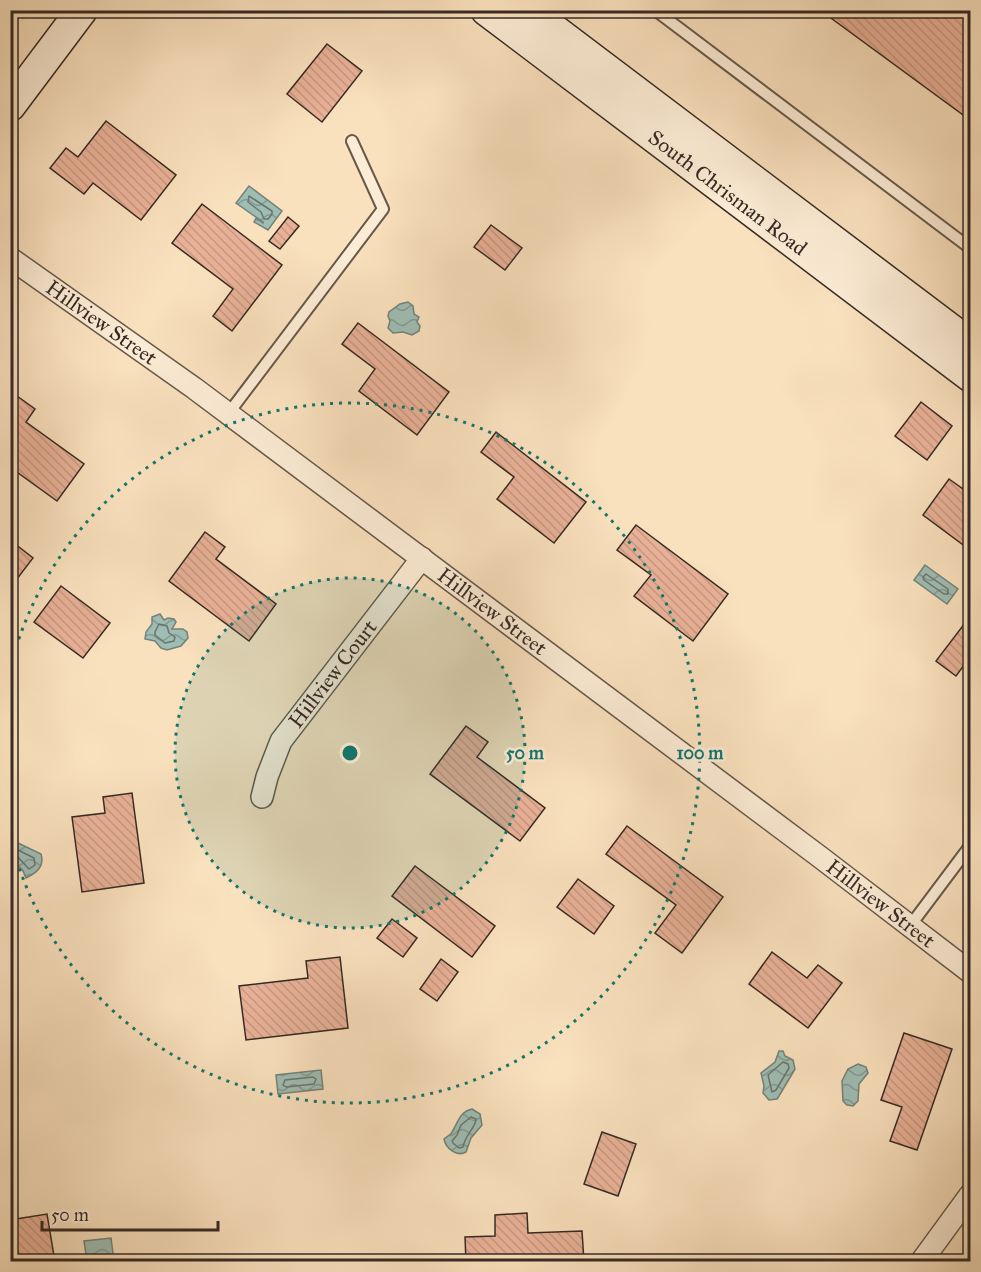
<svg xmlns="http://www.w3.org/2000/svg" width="981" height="1272" font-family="'IM FELL Great Primer',serif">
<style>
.water{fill:url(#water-waves);stroke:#74827a;stroke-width:1.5}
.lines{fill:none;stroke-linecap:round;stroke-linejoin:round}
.shore{stroke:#6a746c;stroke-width:1.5}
.building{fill:url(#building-back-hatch);stroke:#362a24;stroke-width:1.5}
.lane-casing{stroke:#67584a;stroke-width:14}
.street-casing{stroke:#67584a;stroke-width:24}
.secondary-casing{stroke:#362a24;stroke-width:33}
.lane{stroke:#fcecd5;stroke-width:10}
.street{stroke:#fcecd5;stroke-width:21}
.secondary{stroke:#fcecd5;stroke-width:30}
.ring{fill:none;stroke:#0f766e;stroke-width:3;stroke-dasharray:3 6}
.labels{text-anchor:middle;stroke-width:5;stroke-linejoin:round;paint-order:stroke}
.street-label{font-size:21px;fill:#362a24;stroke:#fcecd5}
.centre{fill:#0f766e;stroke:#fcecd5;stroke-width:3}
.ring-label{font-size:18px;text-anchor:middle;font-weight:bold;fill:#0f766e;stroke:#fcecd5;stroke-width:5;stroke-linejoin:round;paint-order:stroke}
</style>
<defs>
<pattern id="water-waves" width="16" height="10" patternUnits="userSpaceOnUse" patternTransform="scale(1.5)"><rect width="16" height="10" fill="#9ebdb4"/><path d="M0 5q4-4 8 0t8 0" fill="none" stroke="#829a92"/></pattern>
<pattern id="building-back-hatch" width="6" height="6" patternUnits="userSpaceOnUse" patternTransform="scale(1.5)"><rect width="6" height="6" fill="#e9b197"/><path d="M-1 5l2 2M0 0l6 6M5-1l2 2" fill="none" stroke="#c89882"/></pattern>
</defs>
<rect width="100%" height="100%" fill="#fae1be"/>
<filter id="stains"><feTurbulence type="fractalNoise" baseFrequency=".00333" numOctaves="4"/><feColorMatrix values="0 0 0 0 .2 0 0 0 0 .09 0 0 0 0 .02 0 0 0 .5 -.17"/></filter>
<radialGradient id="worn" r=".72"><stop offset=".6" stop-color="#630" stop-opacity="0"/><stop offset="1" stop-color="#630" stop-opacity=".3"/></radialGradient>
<g class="water">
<polygon points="249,186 282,211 268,230 254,222 256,218 263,223 263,222 236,203"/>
<polygon points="408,302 413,306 414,314 419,317 417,322 420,326 419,331 412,335 403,332 393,333 388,328 390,321 388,316 389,312 400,304"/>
<polygon points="925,565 958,589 947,604 914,580"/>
<polygon points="160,614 164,620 168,618 174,619 176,622 172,629 183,629 187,632 188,638 181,646 167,650 161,648 155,641 145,639 146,632 152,624 152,617"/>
<path d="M 10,841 L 14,841 L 41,854 C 45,867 36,873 26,878 L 23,871 L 11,858 Z"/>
<polygon points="779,1051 783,1051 785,1056 793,1060 795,1069 779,1096 777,1099 769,1100 763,1093 764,1086 761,1073 775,1062"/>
<polygon points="858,1064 866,1067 868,1073 859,1084 858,1101 853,1106 847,1105 843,1101 842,1081 848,1069"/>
<polygon points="321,1070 323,1089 278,1094 276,1075"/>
<path d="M 472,1109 L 480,1114 L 482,1125 L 471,1138 L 466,1152 C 457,1157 446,1149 444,1139 C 447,1136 451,1135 452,1132 C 458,1123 459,1112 472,1109 Z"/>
<polygon points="111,1238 114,1261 87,1261 84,1241"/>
</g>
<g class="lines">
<g class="shore">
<polygon points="249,196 272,211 272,214 268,219 264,219 261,212 248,202"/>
<polygon points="926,574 948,589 948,594 944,594 924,580 923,577"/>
<polygon points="159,624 167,626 169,633 175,637 174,641 165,643 155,635 155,632"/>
<polyline points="10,846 34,858 35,865 29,869 15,854 10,854"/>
<polygon points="783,1062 788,1064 789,1068 776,1090 772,1092 768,1075"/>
<polygon points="313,1077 316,1079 314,1084 286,1087 283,1085 285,1080"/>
<path d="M 471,1117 L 476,1119 C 476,1127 465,1135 463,1147 L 459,1148 L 453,1143 L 452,1141 L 457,1135 L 461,1125 Z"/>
</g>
</g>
<g class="building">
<polygon points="820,10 970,10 970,120"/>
<polygon points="327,44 362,71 322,122 287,94"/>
<polygon points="106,121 176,175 141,220 93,183 84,194 50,168 66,148 78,157"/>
<polygon points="202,204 282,265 232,331 213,316 233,289 172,243"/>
<polygon points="288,217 299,226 280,249 269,241"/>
<polygon points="491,225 522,248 505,270 474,247"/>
<polygon points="358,323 449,392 417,435 359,391 375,369 342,344"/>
<polygon points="10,391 35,409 26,422 84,464 57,501 10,467"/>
<polygon points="921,402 952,426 927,460 895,436"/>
<polygon points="496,432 586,502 554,543 497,499 514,477 481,452"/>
<polygon points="949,479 970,494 970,550 923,515"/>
<polygon points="636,525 728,594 693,641 634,596 651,575 617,550"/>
<polygon points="205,532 225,547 216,559 276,604 249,641 169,581"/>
<polygon points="10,540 33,558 10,588"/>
<polygon points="61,586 110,623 83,658 34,622"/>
<polygon points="965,623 970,627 970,657 956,676 936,661"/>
<polygon points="466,726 488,742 477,757 545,808 520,841 430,774"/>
<polygon points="132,793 144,883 82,892 72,817 105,813 103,797"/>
<polygon points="627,826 723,897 682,953 655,933 676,905 606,854"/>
<polygon points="415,866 495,926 472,957 392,896"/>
<polygon points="578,879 614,906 594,934 557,907"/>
<polygon points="392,919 417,938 403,957 377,938"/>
<polygon points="772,952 807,978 818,965 842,983 808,1028 749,984"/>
<polygon points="340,957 348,1028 246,1040 239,986 308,978 306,961"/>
<polygon points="441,959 458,972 437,1001 420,989"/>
<polygon points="904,1033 952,1049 917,1150 890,1141 902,1107 881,1100"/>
<polygon points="602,1132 636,1144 618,1196 584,1184"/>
<polygon points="527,1213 528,1233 582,1231 584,1262 466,1262 465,1237 495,1236 495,1215"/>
<polygon points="47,1214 55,1262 10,1262 10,1220"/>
</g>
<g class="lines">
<g class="lane-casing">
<g id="lane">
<polyline points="655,10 970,248"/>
<polyline points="228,414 383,209 352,141"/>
<polyline points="910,926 970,846"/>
</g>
</g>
<g class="street-casing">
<g id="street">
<path id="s1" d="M 10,258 L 194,388 L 820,857 L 970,972"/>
<path id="s2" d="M 262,797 L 267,777 L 281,741 L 422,558"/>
<polyline points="921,1262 970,1195"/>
</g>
</g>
<g class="secondary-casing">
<g id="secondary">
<path id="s3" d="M 486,10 L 970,376"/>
<polyline points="528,10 970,344"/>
<polyline points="10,106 82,10"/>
</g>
</g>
<use href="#lane" class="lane"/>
<use href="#street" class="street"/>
<use href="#secondary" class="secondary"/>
</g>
<circle cx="350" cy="753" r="175" fill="#0f766e" fill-opacity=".12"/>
<g class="ring">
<circle cx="350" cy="753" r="175"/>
<path d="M11 665A350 350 0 1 1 11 841"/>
</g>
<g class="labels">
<g class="street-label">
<text dy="7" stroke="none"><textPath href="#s3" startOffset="303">South Chrisman Road</textPath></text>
<text dy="7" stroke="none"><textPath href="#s1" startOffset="112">Hillview Street</textPath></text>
<text dy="7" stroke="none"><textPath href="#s1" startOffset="598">Hillview Street</textPath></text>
<text dy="7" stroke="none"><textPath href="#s2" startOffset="144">Hillview Court</textPath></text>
<text dy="7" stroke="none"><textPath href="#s1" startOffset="1084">Hillview Street</textPath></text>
</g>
</g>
<circle cx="350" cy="753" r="9" class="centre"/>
<g class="ring-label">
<text x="525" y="759">50 m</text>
<text x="700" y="759">100 m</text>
</g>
<rect width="981" height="1272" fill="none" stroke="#fae1be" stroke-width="36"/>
<rect x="12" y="12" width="957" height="1248" fill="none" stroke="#362a24" stroke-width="3"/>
<rect x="18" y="18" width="945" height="1236" fill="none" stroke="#362a24" stroke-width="1.5"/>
<path d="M42 1221v9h176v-9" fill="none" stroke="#362a24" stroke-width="3"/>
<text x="51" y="1221" font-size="18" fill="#362a24" stroke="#fcecd5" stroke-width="4.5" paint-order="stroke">50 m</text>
<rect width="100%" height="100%" filter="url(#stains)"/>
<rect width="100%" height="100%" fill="url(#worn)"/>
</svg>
